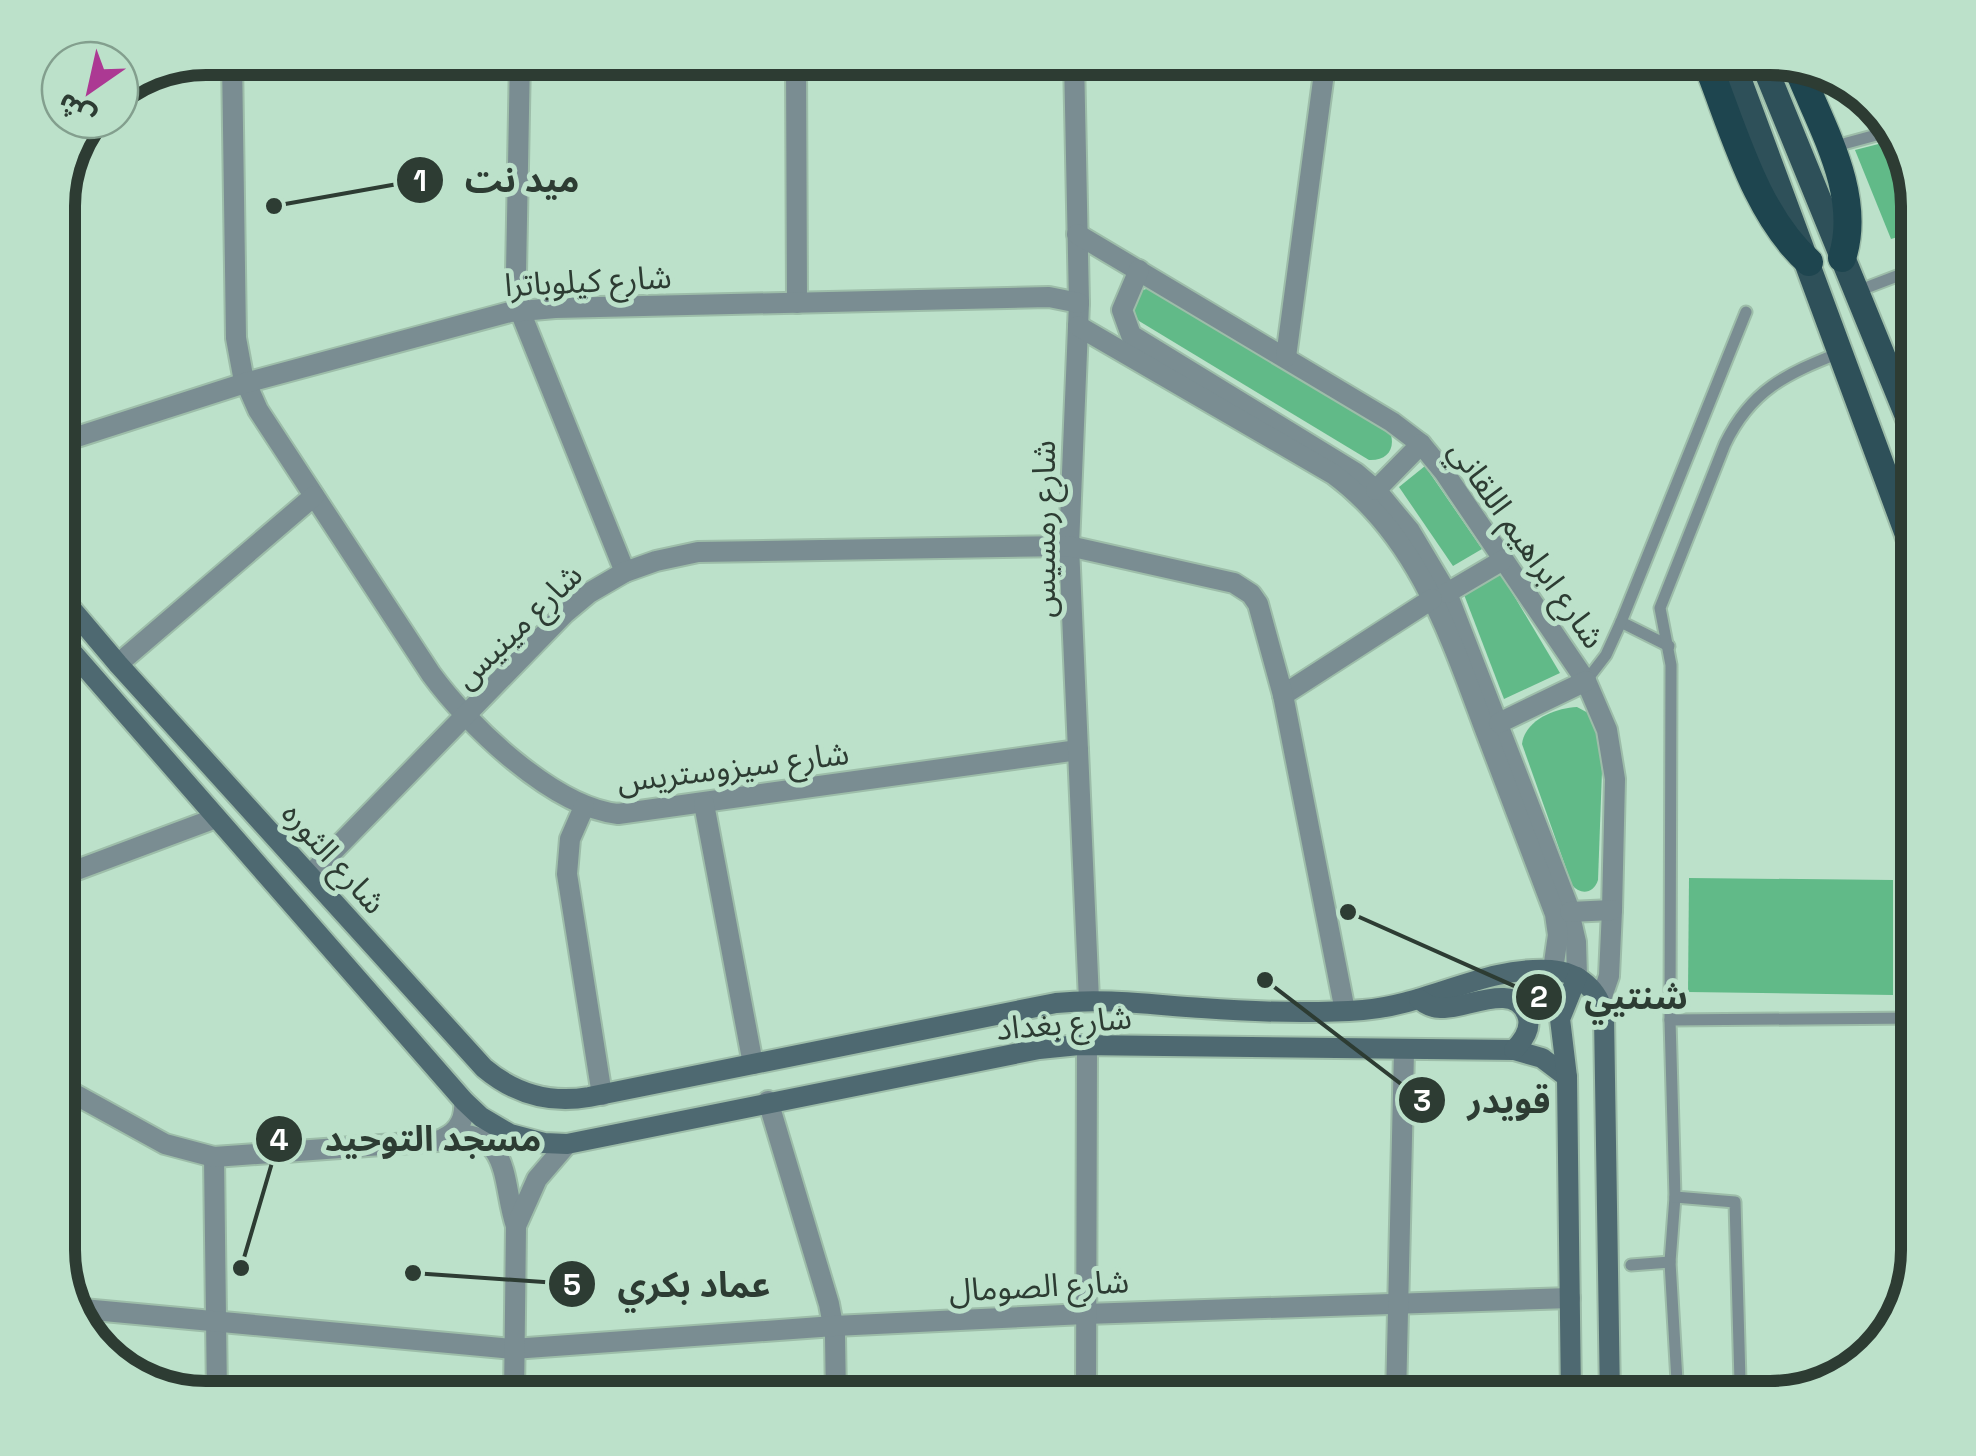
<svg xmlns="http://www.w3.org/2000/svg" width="1976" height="1456" font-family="'Space Grotesk','Noto Sans Arabic',sans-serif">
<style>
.green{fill:#61ba88}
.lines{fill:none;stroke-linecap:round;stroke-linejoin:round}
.service-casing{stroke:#9dbda9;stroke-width:15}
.minor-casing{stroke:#9dbda9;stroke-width:24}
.tertiary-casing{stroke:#9dbda9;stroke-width:24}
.secondary-casing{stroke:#9dbda9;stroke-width:24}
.primary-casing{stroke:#9dbda9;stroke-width:29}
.trunk-casing{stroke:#9dbda9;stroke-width:31}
.service{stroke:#7a8d92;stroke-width:11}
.minor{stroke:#7a8d92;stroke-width:20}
.tertiary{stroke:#7a8d92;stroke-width:20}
.secondary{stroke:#4e6971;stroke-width:20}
.primary{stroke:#2e5059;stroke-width:25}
.trunk{stroke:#1e454f;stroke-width:28}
.labels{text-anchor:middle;stroke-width:10;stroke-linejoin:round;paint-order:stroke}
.street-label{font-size:32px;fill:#2d3c33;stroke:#bce1ca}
.rim{fill:none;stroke:#2d3c33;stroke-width:12}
.leader{fill:none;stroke:#2d3c33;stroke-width:4}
.callout-dot{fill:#2d3c33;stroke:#bce1ca;stroke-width:4}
.mark-label{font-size:30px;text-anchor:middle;font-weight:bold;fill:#fff}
.callout-label{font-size:35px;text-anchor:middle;font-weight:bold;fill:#2d3c33;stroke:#bce1ca;stroke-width:10;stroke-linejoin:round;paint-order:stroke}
</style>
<rect width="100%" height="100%" fill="#bce1ca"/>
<g class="green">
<polygon points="1902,138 1918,205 1918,231 1891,239 1855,150"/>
<path d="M 1150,288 L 1389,430 C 1397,447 1388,461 1369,460 L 1139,321 L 1132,312 L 1139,291 Z"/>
<polygon points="1425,466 1482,549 1453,566 1399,487"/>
<polygon points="1501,574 1560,673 1504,699 1463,592"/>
<path d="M 1577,707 L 1590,714 L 1598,733 L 1602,771 L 1598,880 C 1594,893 1581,896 1572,885 L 1522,744 C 1525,720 1555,708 1577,707 Z"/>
<polygon points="1689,878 1893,880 1893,995 1688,992"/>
</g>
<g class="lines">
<g class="service-casing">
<g id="service">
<polyline points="1832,147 1895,130"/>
<polyline points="1855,292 1918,268"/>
<polyline points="1621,622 1669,646"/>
<polyline points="1586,681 1606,655 1621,622 1746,312"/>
<path d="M 1670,1020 L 1671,665 L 1660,608 L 1725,444 C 1751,390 1786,374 1839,353"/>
<polyline points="1670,1262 1675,1197"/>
<polyline points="1631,1265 1670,1262 1678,1398"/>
<polyline points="1736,1398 1740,1381 1735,1202 1675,1197 1670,1020 1918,1018"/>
</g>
</g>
<g class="minor-casing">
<g id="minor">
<path d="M 232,58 L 236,338 L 243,376 L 258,410 L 431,674 C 469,726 553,807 618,814 L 1078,750"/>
<polyline points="520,58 516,273 520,311 625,572"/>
<polyline points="796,58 797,303"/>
<polyline points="1074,58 1079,303 1069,546 1089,1000"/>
<polyline points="1077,234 1392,422 1421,444 1444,472 1586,681 1607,730 1615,779 1612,910 1609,976 1600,1002"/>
<polyline points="1139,270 1122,310 1131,335 1356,473 1376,490 1410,531 1447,593 1567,903 1576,942 1577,977"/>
<path d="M 1078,326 L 1333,474 C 1417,536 1449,633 1484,727 C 1508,789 1531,852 1555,914 L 1558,935 L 1553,970"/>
<polyline points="1286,357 1326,58"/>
<polyline points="58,443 245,383 510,312 555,308 1049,297 1079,303"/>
<polyline points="1376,490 1421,444"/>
<polyline points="1447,593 1503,560"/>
<polyline points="118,664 314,496"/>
<polyline points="1283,695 1432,599"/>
<polyline points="1499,723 1586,681"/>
<polyline points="704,804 753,1064"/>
<polyline points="584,807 570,839 567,874 602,1095"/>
<polyline points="310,875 565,613 589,593 625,572 656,561 698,552 1069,546 1234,583 1251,594 1258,604 1283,695 1345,1011"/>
<polyline points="58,877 216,818"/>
<polyline points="1570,912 1612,910"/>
<polyline points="768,1101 829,1304 835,1336 836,1398"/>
<polyline points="214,1157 217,1398"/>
<polyline points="72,1308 513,1349 834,1326 1085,1314 1570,1298"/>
<polyline points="1086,1398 1087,1045"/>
<polyline points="1396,1398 1404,1051"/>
</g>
</g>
<g class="tertiary-casing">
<g id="tertiary">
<path d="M 58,1085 L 165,1144 L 214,1157 L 437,1141 C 456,1135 466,1122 464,1101"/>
<path d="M 452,1135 C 512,1130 502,1186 516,1226"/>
<polyline points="514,1398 516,1226 537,1179 567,1144"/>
</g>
</g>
<g class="secondary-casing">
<g id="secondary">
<path d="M 58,593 L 118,664 L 484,1068 C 515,1094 549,1104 589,1097 L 1056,1003 C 1106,998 1153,1005 1202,1008 C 1256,1012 1310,1014 1363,1010 C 1428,1005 1485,966 1551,970 C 1578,972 1599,989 1604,1016 L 1610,1398"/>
<polyline points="58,636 464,1101 481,1117 510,1134 544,1143 567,1144 1039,1049 1079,1045 1514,1050 1542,1058 1567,1077"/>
<path d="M 1419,999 C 1425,1004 1431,1008 1440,1008 C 1464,1010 1515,980 1527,1015 C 1532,1028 1523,1041 1514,1050"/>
<polyline points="1571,1398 1567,1077 1560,1019 1577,977"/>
</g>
</g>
<g class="primary-casing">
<g id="primary">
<polyline points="1731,58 1918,563"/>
<polyline points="1761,58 1918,442"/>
</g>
</g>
<g class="trunk-casing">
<g id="trunk">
<path d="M 1705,58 C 1732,124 1754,213 1809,262"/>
<path d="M 1797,66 C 1820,125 1863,194 1842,258"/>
</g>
</g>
<use href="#service" class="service"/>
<use href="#minor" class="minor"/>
<use href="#tertiary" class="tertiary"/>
<use href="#secondary" class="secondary"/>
<use href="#primary" class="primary"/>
<use href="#trunk" class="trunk"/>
</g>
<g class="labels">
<g class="street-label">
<text transform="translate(588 281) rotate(-3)" y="11">شارع كيلوباترا</text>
<text transform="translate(1044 529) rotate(-90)" y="11">شارع رمسيس</text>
<text transform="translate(1527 544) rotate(55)" y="11">شارع ابراهيم اللقاني</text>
<text transform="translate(518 626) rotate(-44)" y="11">شارع مينيس</text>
<text transform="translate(733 767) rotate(-7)" y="11">شارع سيزوستريس</text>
<text transform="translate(334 858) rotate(48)" y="11">شارع الثوره</text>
<text transform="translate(1064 1023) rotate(-5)" y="11">شارع بغداد</text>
<text transform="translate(1039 1286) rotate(-3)" y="11">شارع الصومال</text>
</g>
</g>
<path d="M0 0H1976V1456H0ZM206 75H1770A131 131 0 0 1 1901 206V1250A131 131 0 0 1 1770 1381H206A131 131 0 0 1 75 1250V206A131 131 0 0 1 206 75Z" fill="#bce1ca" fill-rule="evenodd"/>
<path class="rim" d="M206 75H1770A131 131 0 0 1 1901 206V1250A131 131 0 0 1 1770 1381H206A131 131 0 0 1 75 1250V206A131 131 0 0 1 206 75Z"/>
<path class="leader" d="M274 206L420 180M1348 912L1539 997M1265 980L1422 1100M241 1268L279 1139M413 1273L572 1284"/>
<g class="callout-dot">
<circle cx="274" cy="206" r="10"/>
<circle cx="1348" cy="912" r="10"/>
<circle cx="1265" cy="980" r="10"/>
<circle cx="241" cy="1268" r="10"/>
<circle cx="413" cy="1273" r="10"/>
<circle cx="420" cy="180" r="25"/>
<circle cx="1539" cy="997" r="25"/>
<circle cx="1422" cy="1100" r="25"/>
<circle cx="279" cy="1139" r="25"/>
<circle cx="572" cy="1284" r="25"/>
</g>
<g class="mark-label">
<text x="420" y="191">1</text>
<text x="1539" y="1007">2</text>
<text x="1422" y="1111">3</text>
<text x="279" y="1150">4</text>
<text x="572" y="1295">5</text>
</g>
<g class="callout-label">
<text x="522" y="192">ميد نت</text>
<text x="1636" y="1009">شنتيي</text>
<text x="1509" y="1113">قويدر</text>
<text x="433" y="1151">مسجد التوحيد</text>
<text x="694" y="1297">عماد بكري</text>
</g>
<g transform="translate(90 90) rotate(214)"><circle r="48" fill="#bce1ca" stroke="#839f8e" stroke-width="2.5"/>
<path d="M0-8L18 38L0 25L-18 38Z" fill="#ac3993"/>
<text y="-15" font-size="28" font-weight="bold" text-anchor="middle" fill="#2d3c33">ش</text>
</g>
</svg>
